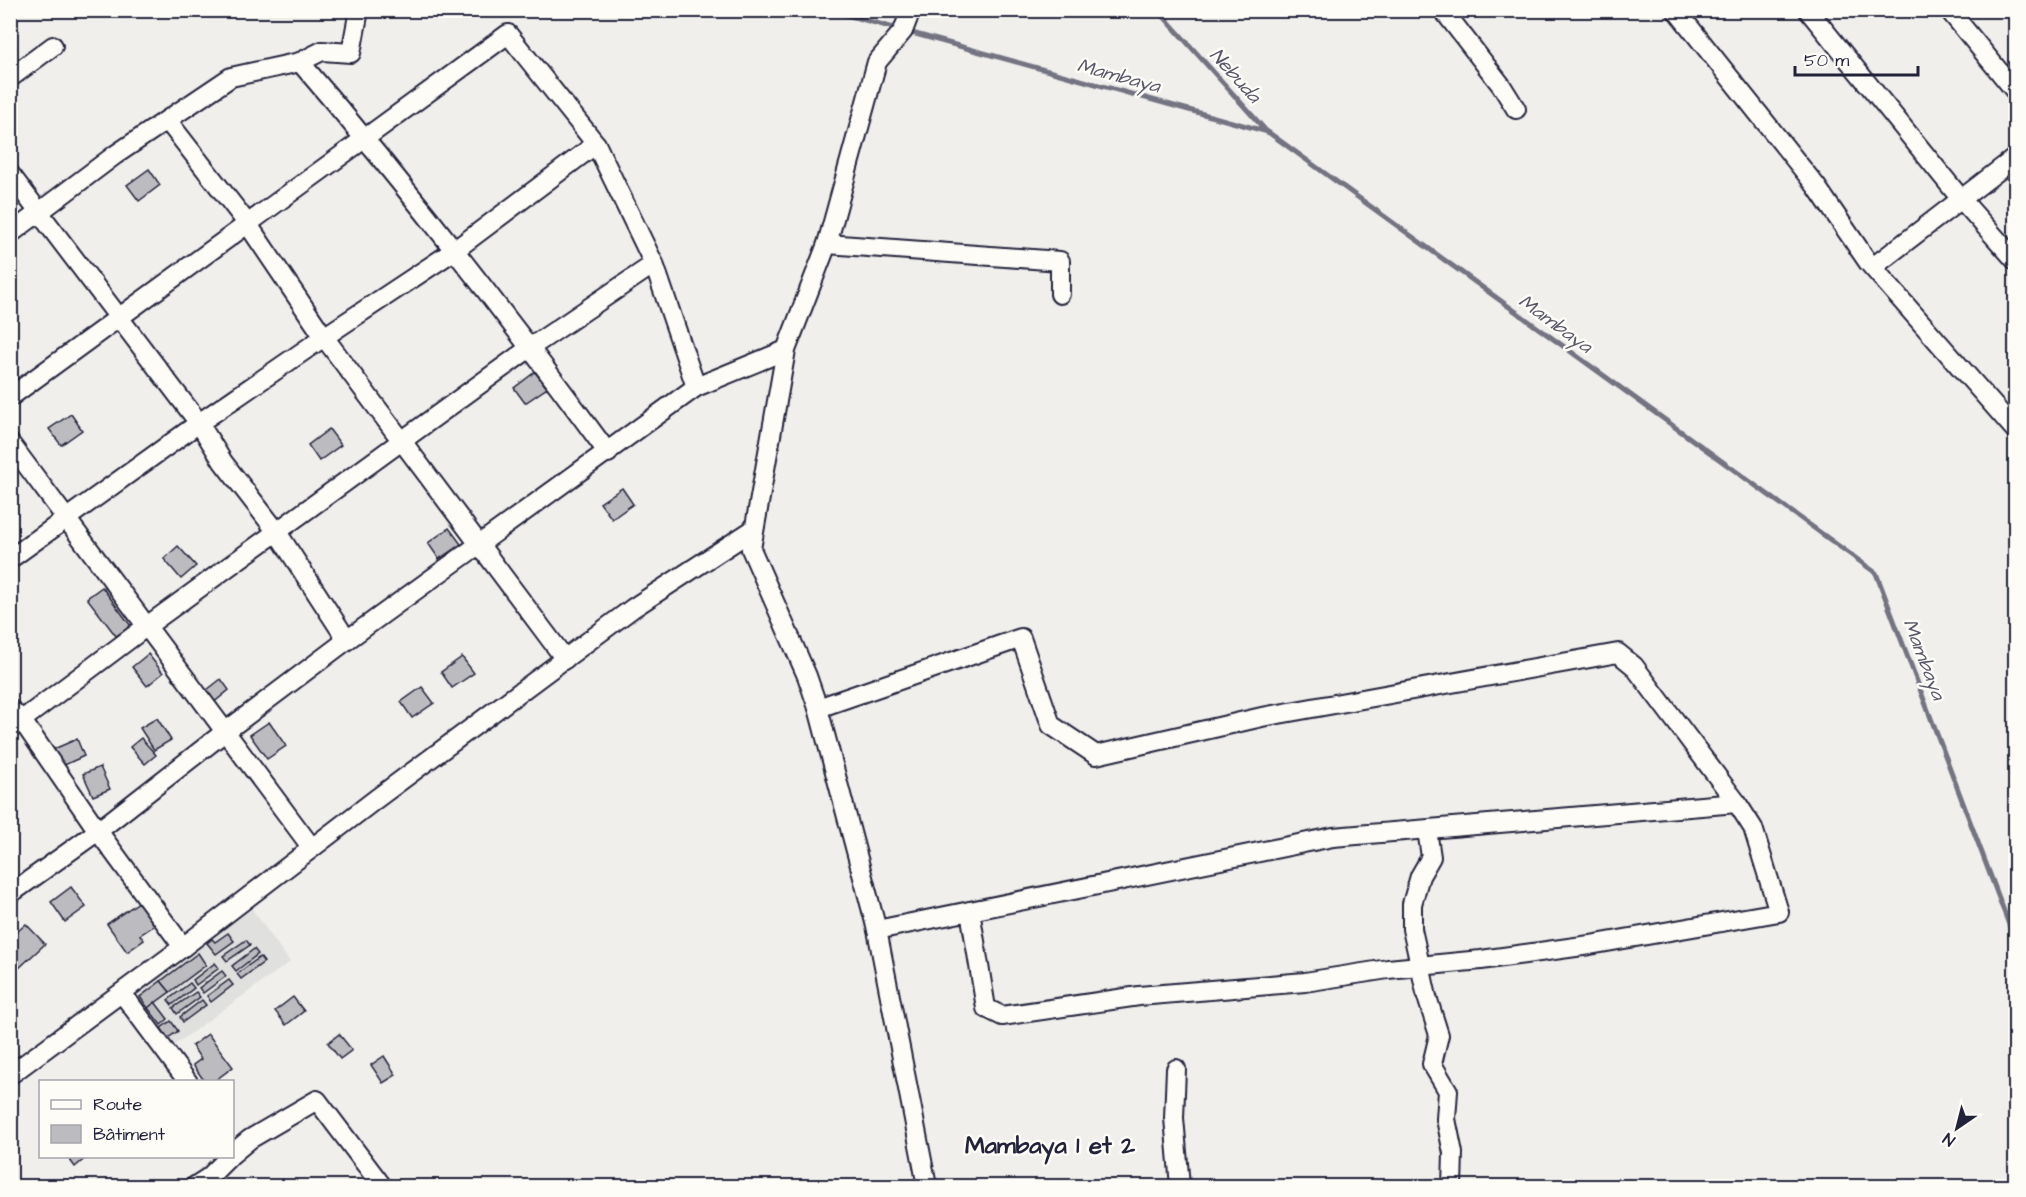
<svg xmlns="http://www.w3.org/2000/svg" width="2026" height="1197" font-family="'Architects Daughter',sans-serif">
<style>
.built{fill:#e0e0df}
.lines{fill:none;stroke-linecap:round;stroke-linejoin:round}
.stream{stroke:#737381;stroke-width:5}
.building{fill:#bcbcc0;stroke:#22223b;stroke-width:1.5}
.minor-casing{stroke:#22223b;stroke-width:22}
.minor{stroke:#fdfcf7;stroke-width:18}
.labels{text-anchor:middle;stroke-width:5;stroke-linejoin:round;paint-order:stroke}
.water-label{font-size:20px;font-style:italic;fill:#58586a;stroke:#fdfcf7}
.district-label{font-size:24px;font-weight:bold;fill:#22223b;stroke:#fdfcf7}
</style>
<rect width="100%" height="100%" fill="#f0efec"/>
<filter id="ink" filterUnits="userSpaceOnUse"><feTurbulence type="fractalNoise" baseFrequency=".0167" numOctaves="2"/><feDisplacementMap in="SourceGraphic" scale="12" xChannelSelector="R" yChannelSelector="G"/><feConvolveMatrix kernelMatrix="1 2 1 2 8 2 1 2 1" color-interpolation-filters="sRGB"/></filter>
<g filter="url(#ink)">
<polygon class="built" points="252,909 290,962 170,1048 129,996"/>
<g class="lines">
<g class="stream">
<polyline points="829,10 1268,132 1876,573 2016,943"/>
<polyline points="1158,10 1267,132"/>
</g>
</g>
<g class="building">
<polygon points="149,169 160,185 139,201 127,185"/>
<polygon points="535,372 547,388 525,403 514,388"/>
<polygon points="71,414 82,430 61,445 49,429"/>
<polygon points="329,429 341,445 319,461 308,445"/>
<polygon points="622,488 633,504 612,519 600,503"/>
<polygon points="449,528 461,544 439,559 428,543"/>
<polygon points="178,546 196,566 181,579 164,559"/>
<polygon points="102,587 131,626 116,636 87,598"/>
<polygon points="148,654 163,673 147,686 132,667"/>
<polygon points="462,657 474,673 452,688 441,672"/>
<polygon points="221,679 229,690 212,704 203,693"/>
<polygon points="422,687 434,703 412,718 401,702"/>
<polygon points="157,718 171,740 154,750 140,728"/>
<polygon points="269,722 286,746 267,759 250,735"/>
<polygon points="141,738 156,755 145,764 130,747"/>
<polygon points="77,739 84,756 62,766 54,749"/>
<polygon points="100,767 110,789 93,796 83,774"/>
<polygon points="71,887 86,907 65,922 51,902"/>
<polygon points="139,902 155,925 140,935 144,940 127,952 107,924"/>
<polygon points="26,924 45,944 18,969 10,961 10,938"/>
<polygon points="228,933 234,941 216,954 207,943 212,939 215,942"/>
<polygon points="246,940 250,945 227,961 223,956"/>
<polygon points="254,949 258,954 236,971 232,966"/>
<polygon points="198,953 206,965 170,992 161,981"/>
<polygon points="260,957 264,962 241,979 237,974"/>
<polygon points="215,963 219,968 196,985 193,980"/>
<polygon points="222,971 226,976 203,993 199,988"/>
<polygon points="229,980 233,985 211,1002 207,996"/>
<polygon points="161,981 170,992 148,1008 140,997"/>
<polygon points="190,983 194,988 172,1005 168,1000"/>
<polygon points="196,992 200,997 177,1014 173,1008"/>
<polygon points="293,997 304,1011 286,1025 275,1011"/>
<polygon points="202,1000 206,1005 183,1022 180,1017"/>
<polygon points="155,1002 168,1019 161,1025 148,1008"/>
<polygon points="171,1021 178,1031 168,1038 161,1028"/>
<polygon points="208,1034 233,1067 213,1082 205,1082 193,1065 201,1059 192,1046"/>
<polygon points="339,1034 352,1050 340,1059 328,1043"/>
<polygon points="384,1056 396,1075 383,1083 371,1065"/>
<polygon points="67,1156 88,1156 75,1167"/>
</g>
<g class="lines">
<g class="minor-casing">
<g id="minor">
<polyline points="911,10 903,31 877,62 827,244 786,350 751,549 807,676 818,708 877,930 927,1186"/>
<polyline points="1443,10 1501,85 1516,109"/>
<polyline points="1676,10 1816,186 1868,262 2016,431"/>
<polyline points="1808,10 1961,199 2016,261"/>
<polyline points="1949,10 2016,92"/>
<polyline points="300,62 322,51 351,53 359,10"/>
<polyline points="10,78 53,46"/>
<polyline points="167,120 247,223 324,337 565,659"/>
<polyline points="10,174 199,423 223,462 277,532 347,640"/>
<path d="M 10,234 L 115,155 L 231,77 L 300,62 C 408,188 510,319 608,453"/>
<polyline points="827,244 1060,261 1060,294"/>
<polyline points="1873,267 2016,157"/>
<polyline points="10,397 508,34 596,144 654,264 696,387"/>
<polyline points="10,443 312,848"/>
<polyline points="10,559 199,423 324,337 455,250 596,144"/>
<polyline points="818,708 1021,638 1051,725 1096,755 1262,717 1618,653 1634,666 1737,803 1753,828 1779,912 1590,945 1481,960 1388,969 1305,982 1139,996 1002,1016 986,1008 970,911"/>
<polyline points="10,709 21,719 98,831 10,894"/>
<polyline points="10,729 147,626 531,347 654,264"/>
<polyline points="1427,830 1431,857 1420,876 1412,904 1412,929 1427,997 1439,1035 1432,1064 1448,1091 1446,1119 1453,1153 1452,1186"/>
<polyline points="877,930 1333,837 1737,803"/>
<polyline points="183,947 376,799 633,608 754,529"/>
<polyline points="122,993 188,1082"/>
<polyline points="1176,1069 1174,1118 1180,1186"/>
<polyline points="10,1075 183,947 98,831 226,731 347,640 696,387 786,350"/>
<polyline points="232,1154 250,1139 317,1100 382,1186"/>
<polyline points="195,1186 209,1177 230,1156"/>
</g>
</g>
<use href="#minor" class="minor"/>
</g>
</g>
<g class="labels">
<g class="water-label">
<text transform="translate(1119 75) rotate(15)" y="7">Mambaya</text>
<text transform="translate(1236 75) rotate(48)" y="7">Nebuda</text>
<text transform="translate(1556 323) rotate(36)" y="7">Mambaya</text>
<text transform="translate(1925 659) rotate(69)" y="7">Mambaya</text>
</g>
<g class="district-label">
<text x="1050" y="1153">Mambaya 1 et 2</text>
</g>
</g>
<rect width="2026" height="1197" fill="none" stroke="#fdfcf7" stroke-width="36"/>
<rect x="18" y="18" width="1990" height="1161" fill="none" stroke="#22223b" stroke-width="2" filter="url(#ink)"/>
<rect x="39" y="1080" width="195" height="78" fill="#fdfcf7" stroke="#a5a5ac" stroke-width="1.5"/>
<rect x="51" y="1100" width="30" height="9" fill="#fdfcf7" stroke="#a5a5ac" stroke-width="1.5"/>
<text x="93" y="1110" font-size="18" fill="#22223b">Route</text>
<rect x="51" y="1125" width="30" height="18" fill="#bcbcc0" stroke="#a5a5ac" stroke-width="1.5"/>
<text x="93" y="1140" font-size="18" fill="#22223b">Bâtiment</text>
<g transform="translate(1957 1128) rotate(215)" stroke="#fdfcf7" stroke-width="4.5" paint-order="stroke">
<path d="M0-4.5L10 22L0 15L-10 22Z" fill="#22223b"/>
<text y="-9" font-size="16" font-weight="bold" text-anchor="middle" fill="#22223b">N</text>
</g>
<path d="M1795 66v9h123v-9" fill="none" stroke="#22223b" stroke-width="3"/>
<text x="1804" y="66" font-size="18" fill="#22223b" stroke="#fdfcf7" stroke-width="4.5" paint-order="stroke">50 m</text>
</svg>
